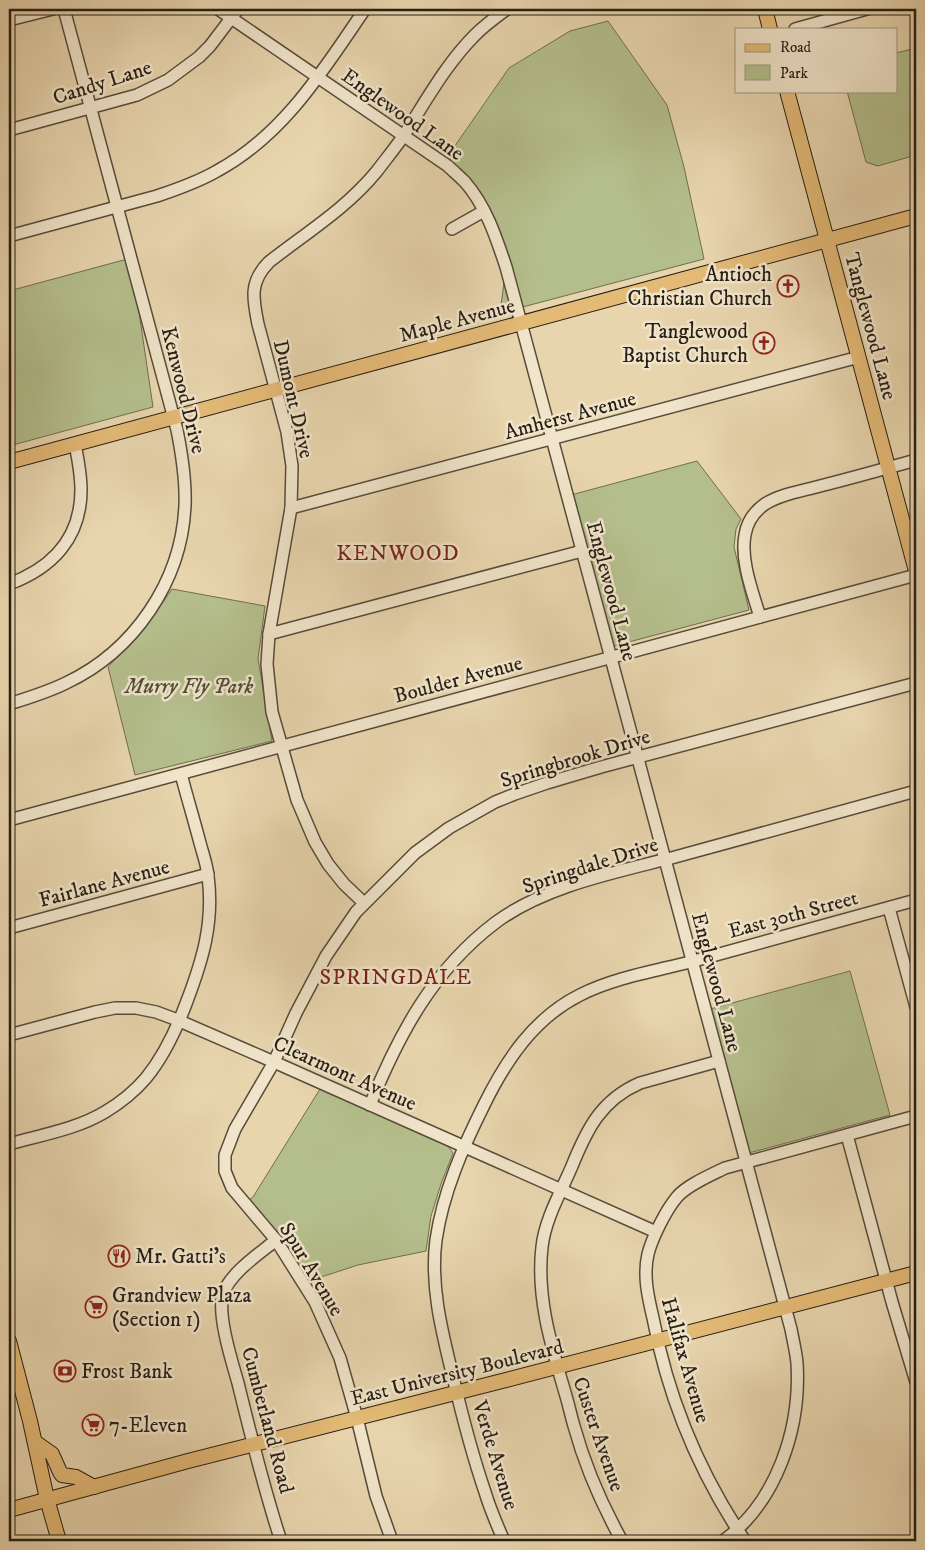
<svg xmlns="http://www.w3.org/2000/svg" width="925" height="1550" font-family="'IM FELL DW Pica',serif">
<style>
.green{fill:#b4be8c;stroke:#6e6e50}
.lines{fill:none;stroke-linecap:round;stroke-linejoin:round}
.minor-casing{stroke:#574c3a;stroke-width:14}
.major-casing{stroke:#271e13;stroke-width:16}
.minor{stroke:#f0e4ca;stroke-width:11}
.major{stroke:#e4ba77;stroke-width:14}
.labels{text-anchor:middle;stroke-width:5;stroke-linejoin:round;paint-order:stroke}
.street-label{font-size:21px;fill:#271e13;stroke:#f0e4ca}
.poi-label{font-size:21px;fill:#271e13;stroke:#f0e4ca;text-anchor:start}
.park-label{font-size:21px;font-style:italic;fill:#514e37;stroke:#f0e4ca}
.neighbourhood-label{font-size:22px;letter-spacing:1px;fill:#7a1f14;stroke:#f0e4ca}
</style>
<rect width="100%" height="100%" fill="#e8d5ae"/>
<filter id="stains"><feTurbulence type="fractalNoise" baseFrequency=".004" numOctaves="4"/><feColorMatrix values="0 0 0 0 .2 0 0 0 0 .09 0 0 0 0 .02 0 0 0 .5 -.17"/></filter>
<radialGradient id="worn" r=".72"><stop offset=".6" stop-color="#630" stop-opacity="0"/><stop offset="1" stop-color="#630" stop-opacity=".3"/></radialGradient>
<g class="green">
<polygon points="608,21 667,105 684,167 704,259 500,313 506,267 484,211 443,163 509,68 570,31"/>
<polygon points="916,48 916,155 878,166 866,162 847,91 896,91 896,53"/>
<polygon points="131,258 153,407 9,446 9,291"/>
<polygon points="697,461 741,519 736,529 734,547 749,610 614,646 571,495"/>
<polygon points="172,589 265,606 258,659 272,741 135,775 108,667 149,622"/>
<polygon points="850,971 890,1115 749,1153 710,1009"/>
<polygon points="320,1089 448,1146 453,1153 441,1184 431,1216 426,1251 358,1265 309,1281 277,1233 249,1200 253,1197"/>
</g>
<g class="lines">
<g class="minor-casing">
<g id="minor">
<path d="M 218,9 L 448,166 C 453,171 459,176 465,182 C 486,206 496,237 506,267 L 791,1329 C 793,1340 796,1352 797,1363 C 801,1428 777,1502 723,1541"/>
<polyline points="9,20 53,9"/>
<polyline points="795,29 867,9"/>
<polyline points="9,130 137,95 168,80 199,57 210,46 238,9"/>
<polyline points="452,229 484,211"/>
<path d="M 9,236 L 157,196 C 178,189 198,182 217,171 C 284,135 324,69 365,9"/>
<polyline points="291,508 859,357"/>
<path d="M 9,584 C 52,568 81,538 81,490 C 81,474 78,459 75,444"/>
<path d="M 760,617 C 753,593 740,560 745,535 C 747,522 755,511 765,504 C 781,494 802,491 820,486 C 852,478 884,469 916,460"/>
<polyline points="269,634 582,551"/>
<path d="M 9,704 C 28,698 48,692 66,683 C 134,651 182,581 185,505 C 186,480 182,455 177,430 L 64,9"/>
<polyline points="9,820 916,575"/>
<path d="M 364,903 L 344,884 L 328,864 L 315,842 L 297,800 L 272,712 L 267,664 L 269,634 L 291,508 L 292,466 L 287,432 L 258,324 C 253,299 249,282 269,262 C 306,233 347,208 377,171 C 386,159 396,147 404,135 C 426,101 446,64 475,35 C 485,25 496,17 507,9"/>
<polyline points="889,908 916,1007"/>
<polyline points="9,928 208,874"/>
<polyline points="9,1035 95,1012 115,1008 136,1008 156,1012 175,1019 274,1062 656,1232"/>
<path d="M 370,1105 C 399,1034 433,970 495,923 C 544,886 617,872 675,857 C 756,835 836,813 916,791"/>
<polyline points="847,1135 892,1302 916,1382"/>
<path d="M 9,1144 C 41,1135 77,1129 105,1112 C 120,1103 135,1091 146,1078 C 164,1056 177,1028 187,1001 C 203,959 214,922 208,876 C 207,865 203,854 200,843 C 194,820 187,797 181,774"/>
<path d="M 276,1240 C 259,1254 230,1273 223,1294 C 217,1315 232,1362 238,1383 C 251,1436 264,1490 281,1541"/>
<polyline points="392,1541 376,1496 357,1418 340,1358 315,1302 276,1240 232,1188 225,1171 225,1155 235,1129 274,1062 296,1013 326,956 356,912 415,853 449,828 495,802 515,794 547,783 601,767 916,683"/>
<path d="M 504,1541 C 497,1525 490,1509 485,1492 C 472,1454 462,1415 453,1377 C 442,1332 430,1286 436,1240 C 443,1192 463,1147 484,1105 C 506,1060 534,1018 580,995 C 616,977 656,971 694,961 C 768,941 842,920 916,900"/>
<path d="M 622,1541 C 602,1505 585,1466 574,1426 C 571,1416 569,1406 566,1396 C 552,1348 536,1298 542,1247 C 545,1219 561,1192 572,1166 C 587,1129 601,1100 640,1083 L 719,1061"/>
<path d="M 745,1541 C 700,1474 668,1398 653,1318 C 648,1297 643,1275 648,1254 C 652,1238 666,1210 677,1197 C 687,1185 711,1175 725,1168 L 916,1116"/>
</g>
</g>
<g class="major-casing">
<g id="major">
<polyline points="765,9 770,29"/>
<polyline points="787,91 916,571"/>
<polyline points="9,462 916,216"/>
<polyline points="9,1341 30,1421 47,1499 59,1541"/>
<polyline points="35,1442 52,1454 60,1472 62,1475 76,1477 94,1487"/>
<polyline points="9,1510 188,1461 506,1380 916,1273"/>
</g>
</g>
<use href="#minor" class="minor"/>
<use href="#major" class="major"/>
</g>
<defs>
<g id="church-ring" transform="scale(1.125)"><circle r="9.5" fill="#f0e4ca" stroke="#8f2418" stroke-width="1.5"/><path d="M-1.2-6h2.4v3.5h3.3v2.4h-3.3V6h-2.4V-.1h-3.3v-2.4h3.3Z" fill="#8f2418"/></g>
<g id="restaurant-ring" transform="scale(1.125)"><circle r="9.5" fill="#f0e4ca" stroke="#8f2418" stroke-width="1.5"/><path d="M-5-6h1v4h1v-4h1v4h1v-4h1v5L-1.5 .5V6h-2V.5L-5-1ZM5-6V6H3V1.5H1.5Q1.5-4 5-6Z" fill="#8f2418"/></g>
<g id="supermarket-ring" transform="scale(1.125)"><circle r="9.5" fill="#f0e4ca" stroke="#8f2418" stroke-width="1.5"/><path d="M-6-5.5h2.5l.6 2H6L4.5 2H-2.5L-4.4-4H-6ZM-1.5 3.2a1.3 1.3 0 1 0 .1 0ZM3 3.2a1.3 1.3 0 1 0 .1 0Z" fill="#8f2418"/></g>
<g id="bank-ring" transform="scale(1.125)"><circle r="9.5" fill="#f0e4ca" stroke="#8f2418" stroke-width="1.5"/><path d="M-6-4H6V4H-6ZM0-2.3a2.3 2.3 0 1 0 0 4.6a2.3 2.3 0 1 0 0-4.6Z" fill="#8f2418"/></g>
</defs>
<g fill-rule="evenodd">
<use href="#church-ring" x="788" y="286"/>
<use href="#church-ring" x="764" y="343"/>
<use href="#restaurant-ring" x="119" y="1256"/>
<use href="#supermarket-ring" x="96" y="1307"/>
<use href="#bank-ring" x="65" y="1371"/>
<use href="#supermarket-ring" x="93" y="1425"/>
</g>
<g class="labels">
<g class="street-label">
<text transform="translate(102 82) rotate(-18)" y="7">Candy Lane</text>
<text transform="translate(403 114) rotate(35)" y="7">Englewood Lane</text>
<text transform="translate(457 320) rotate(-15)" y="7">Maple Avenue</text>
<text transform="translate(871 326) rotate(75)" y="7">Tanglewood Lane</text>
<text transform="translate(184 390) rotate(76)" y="7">Kenwood Drive</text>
<text transform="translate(294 399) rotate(77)" y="7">Dumont Drive</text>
<text transform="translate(570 415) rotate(-15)" y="7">Amherst Avenue</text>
<text transform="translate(612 591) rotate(75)" y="7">Englewood Lane</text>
<text transform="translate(458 679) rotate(-15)" y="7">Boulder Avenue</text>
<text transform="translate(575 758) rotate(-17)" y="7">Springbrook Drive</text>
<text transform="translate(590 865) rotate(-18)" y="7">Springdale Drive</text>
<text transform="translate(104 883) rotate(-15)" y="7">Fairlane Avenue</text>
<text transform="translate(793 914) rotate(-15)" y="7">East 30th Street</text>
<text transform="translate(717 982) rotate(75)" y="7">Englewood Lane</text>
<text transform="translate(345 1073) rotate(24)" y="7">Clearmont Avenue</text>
<text transform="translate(312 1269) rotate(59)" y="7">Spur Avenue</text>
<text transform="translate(686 1360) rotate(74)" y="7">Halifax Avenue</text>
<text transform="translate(457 1372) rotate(-14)" y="7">East University Boulevard</text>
<text transform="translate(268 1420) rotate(75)" y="7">Cumberland Road</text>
<text transform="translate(599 1434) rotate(71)" y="7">Custer Avenue</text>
<text transform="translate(496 1455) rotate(73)" y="7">Verde Avenue</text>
</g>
<g class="poi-label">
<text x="772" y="281" text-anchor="end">Antioch<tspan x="772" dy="24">Christian Church</tspan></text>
<text x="748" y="338" text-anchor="end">Tanglewood<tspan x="748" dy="24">Baptist Church</tspan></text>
<text x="135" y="1263">Mr. Gatti's</text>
<text x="112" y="1302">Grandview Plaza<tspan x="112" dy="24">(Section 1)</tspan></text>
<text x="81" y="1378">Frost Bank</text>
<text x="109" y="1432">7-Eleven</text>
</g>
<g class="park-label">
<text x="189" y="693">Murry Fly Park</text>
</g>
<g class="neighbourhood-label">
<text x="398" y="560">KENWOOD</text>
<text x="396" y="984">SPRINGDALE</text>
</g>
</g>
<rect width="925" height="1550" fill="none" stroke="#e8d5ae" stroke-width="30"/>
<rect x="10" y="10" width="905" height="1530" fill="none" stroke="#271e13" stroke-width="2.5"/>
<rect x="15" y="15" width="895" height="1520" fill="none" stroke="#271e13"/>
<rect x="735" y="28" width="162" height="65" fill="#f0e4ca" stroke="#a09581"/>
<rect x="745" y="44" width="25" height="8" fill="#e4ba77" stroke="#a09581"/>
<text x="780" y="52" font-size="15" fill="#271e13">Road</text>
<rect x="745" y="65" width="25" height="15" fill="#b4be8c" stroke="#a09581"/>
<text x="780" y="78" font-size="15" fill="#271e13">Park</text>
<rect width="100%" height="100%" filter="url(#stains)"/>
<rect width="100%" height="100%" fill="url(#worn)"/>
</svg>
